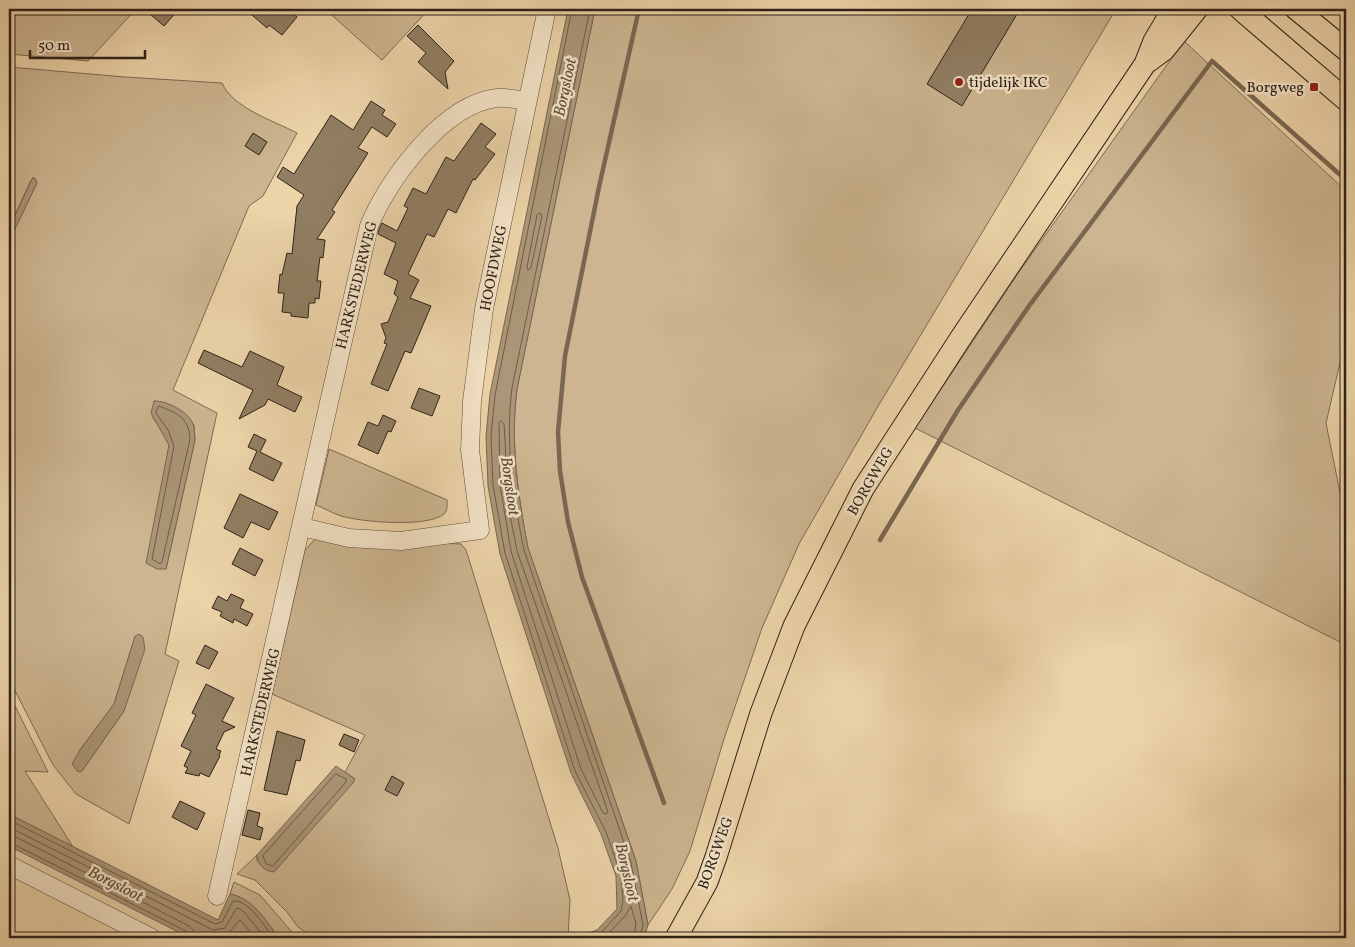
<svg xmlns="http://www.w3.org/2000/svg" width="1355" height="947" font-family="Vollkorn,serif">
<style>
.green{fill:#ccb590;stroke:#7d6b54;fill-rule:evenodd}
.water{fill:#ab9677;stroke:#796751}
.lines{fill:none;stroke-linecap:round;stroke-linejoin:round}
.shore{stroke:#6c5c48;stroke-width:1}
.stream{stroke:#796751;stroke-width:4.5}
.building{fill:#917e63;stroke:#2e2118}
.minor-casing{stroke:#5e4e3c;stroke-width:19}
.major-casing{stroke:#2e2118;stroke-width:23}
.minor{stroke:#f3e2c6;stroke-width:18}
.major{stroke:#ecd3a8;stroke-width:21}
.poi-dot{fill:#8f2418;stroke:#f3e2c6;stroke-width:2}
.labels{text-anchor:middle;stroke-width:5;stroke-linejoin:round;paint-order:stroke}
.poi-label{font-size:15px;fill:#2e2118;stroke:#f3e2c6;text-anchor:start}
.street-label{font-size:15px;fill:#2e2118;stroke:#f3e2c6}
.water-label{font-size:16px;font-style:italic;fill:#5a4a39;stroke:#f3e2c6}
</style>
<rect width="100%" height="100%" fill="#ecd3a8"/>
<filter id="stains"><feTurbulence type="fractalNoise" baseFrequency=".004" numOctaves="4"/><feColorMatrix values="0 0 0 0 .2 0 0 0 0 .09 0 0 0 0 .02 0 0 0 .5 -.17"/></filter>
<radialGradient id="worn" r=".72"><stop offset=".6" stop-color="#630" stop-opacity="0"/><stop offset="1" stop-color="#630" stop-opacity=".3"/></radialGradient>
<g class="green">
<polygon points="9,9 136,9 88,61 9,54"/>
<polygon points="325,9 429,9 382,60"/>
<path d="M 595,9 L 1116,9 L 877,408 L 799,544 L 762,628 L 724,739 L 690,851 L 672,889 L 648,925 L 636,861 L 528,548 C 518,496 510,442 517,389 Z"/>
<polygon points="1184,41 1346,191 1346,347 1342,354 1326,423 1346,522 1346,645 915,428 1019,272"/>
<path d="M 9,67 L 125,77 L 222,83 C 233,108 274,121 297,133 L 263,196 L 249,206 L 173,390 L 217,413 L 165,654 L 179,661 L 129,824 L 76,794 L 53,765 L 9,679 L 9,241 L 37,183 L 35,178 L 31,180 L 9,228 ZM 154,401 C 171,402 183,413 194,425 L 195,440 L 166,569 L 167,465 L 169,445 L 163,432 L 153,418 ZM 135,637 L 124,711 L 82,771 L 78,771 L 80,750 L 114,704 Z"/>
<path d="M 329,449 L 447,500 C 447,505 448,510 444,514 C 427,528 361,522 341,516 C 332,513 324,508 316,505 Z"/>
<polygon points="316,538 461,544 466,550 558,848 570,900 568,938 314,938 298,927 287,912 255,880 237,874 257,855 257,861 274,872 355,779 345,772 365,735 272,694 305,550"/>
<polygon points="9,694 48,772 25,771 73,847 9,814"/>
<path d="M 234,882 L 260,895 L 297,938 L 279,938 C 265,920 254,899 230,894 Z"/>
</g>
<g class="water">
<path d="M 568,9 L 595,9 L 517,389 C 510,442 518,496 528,548 L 636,861 L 648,925 L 644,938 L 574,938 L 597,930 L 617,909 L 616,876 L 601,834 L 571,773 L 500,554 L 488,486 L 486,436 L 490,394 Z"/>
<polygon points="33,177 37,183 9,241 9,228"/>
<path d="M 154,401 C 167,401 188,411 193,424 C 195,428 194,435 195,440 L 166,569 L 157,569 L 146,563 L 169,445 L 151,413 Z"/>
<polygon points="139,634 143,637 145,649 124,711 82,771 78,772 72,764 80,750 114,704 135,636"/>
<path d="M 336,766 L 355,779 L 353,783 L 274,872 C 265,872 257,864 257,855 Z"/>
<path d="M 9,814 L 218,920 L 230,894 C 254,899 265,920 279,938 L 190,938 L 9,846 Z"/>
</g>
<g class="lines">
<g class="shore">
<polyline points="572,9 495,395 491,436 493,485 505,553 575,771 606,832 621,875 623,901 621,911 600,934 588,938"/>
<path d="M 590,9 L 512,388 C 505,442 513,497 524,550 L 631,863 L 643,925 L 640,938"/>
<polygon points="540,213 542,216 531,268 528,270 527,267 537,215"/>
<path d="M 159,406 C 177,413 189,418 190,439 L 162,562 L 160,564 L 152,559 L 174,446 L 168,430 L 156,413 Z"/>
<polygon points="501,421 504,424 509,510 517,551 606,806 608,812 606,814 603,813 581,769 511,551 500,485 499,423"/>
<polygon points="336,774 346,779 346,782 273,866 266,864 263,856"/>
<path d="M 9,820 L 215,924 L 222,922 L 233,901 C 250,900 264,926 273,938"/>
<polyline points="9,827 213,930 225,928 236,909 239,908 245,913 265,938"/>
<polyline points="9,836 16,837 189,926 194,931 196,938"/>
<polyline points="9,842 186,931 190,938"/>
<path d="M 204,938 L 206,935 C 229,943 227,932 240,920 L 256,938"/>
<polyline points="604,938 625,916 631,906 636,924 634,938"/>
</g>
<g class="stream">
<polyline points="639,9 599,187 565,356 558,432 560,471 568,522 582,577 664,803"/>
<polyline points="880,540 958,410 1029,306 1212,61 1346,180"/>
<polyline points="745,938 747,934"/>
</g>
</g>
<g class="building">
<polygon points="144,9 179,9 164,26"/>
<polygon points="245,9 287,9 297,17 282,35 269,25 267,28"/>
<polygon points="972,9 1020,9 962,106 927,84"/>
<polygon points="418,25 454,61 445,72 448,89 418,62 426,53 407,36"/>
<polygon points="371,101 385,110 382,115 396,124 387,137 372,127 358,148 368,153 332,210 335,212 317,239 325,240 323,258 320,257 317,281 321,281 319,299 315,298 315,303 309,303 308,318 291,316 291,313 282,312 284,293 278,293 280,274 282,275 287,253 292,254 297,206 304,195 277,177 283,167 294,174 331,115 353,130"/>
<polygon points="481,123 496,134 485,147 495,154 475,180 473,179 456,213 448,209 434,237 427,234 408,274 419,280 410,298 431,306 411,353 405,351 388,391 371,384 387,344 384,343 386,338 381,324 388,322 398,297 394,294 398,281 384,274 396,243 378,234 379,229 382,223 397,231 408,208 404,206 413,188 426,194 446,157 454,161"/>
<polygon points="253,133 267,142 259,155 245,146"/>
<polygon points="204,350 242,367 250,351 284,367 277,385 302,397 295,412 268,399 265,405 239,419 253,390 198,363"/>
<polygon points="419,388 440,396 432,416 411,408"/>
<polygon points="383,415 396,421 391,432 388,431 378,454 358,445 368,422 378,426"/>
<polygon points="254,434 266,440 260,452 282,463 273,481 249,469 257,451 248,447"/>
<polygon points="240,494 278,512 269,530 251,522 243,538 224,528"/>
<polygon points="240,548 263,560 255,576 232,564"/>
<polygon points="231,594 244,600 240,608 253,614 247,626 234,619 233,623 220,616 222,612 212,608 218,596 227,601"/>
<polygon points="205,645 218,652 209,669 196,663"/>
<polygon points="206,684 234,698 222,721 235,727 224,732 216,749 221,751 219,755 220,756 209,777 200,773 199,776 185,773 188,768 184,766 191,751 181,746 196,715 192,713"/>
<polygon points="277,731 305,740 300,761 296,760 287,795 264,790"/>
<polygon points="344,734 359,740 354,752 339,745"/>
<polygon points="392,776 404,783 397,796 385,790"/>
<polygon points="180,801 205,813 197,830 172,817"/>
<polygon points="248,810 260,813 257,826 263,828 260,840 242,835"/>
</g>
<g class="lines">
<g class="minor-casing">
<g id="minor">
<polyline points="302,527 349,538 401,541 480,530 470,450 472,401 484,309 547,9"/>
<polyline points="9,865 152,938"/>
<path d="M 217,896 L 369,226 C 388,180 443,104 497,98 C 506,97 518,100 527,101"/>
</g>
</g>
<g class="major-casing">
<g id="major">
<polyline points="1240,9 1346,100"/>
<polyline points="1296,9 1346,50"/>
<polyline points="1149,61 1164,50 1197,9"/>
<polyline points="676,938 707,882 716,857 761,713 794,626 863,489 962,336 1145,64 1154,41 1173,9"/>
</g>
</g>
<use href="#minor" class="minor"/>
<use href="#major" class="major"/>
</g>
<g class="poi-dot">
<circle cx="959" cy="82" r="5"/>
<rect x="1309" y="82" width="10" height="10" rx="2.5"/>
</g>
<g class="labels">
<g class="poi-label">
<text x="969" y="87">tijdelijk IKC</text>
<text x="1304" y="92" text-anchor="end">Borgweg</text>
</g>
<g class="street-label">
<text transform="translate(493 268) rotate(-79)" y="5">HOOFDWEG</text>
<text transform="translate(356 285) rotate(-76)" y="5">HARKSTEDERWEG</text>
<text transform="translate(870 481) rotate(-60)" y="5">BORGWEG</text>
<text transform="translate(260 712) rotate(-77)" y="5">HARKSTEDERWEG</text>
<text transform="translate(715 853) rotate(-70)" y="5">BORGWEG</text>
</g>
<g class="water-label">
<text transform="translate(564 87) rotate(-78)" y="6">Borgsloot</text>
<text transform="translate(511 486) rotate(82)" y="6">Borgsloot</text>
<text transform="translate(628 872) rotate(77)" y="6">Borgsloot</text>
<text transform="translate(116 883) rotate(27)" y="6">Borgsloot</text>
</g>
</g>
<rect width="1355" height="947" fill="none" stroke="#ecd3a8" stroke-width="30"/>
<rect x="10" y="10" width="1335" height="927" fill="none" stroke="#2e2118" stroke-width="2.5"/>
<rect x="15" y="15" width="1325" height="917" fill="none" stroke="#2e2118"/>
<path d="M30 50v8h115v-8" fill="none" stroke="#2e2118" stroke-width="2.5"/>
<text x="38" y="50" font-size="15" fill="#2e2118" stroke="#f3e2c6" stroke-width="4" paint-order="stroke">50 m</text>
<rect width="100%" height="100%" filter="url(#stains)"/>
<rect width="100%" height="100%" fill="url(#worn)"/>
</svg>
